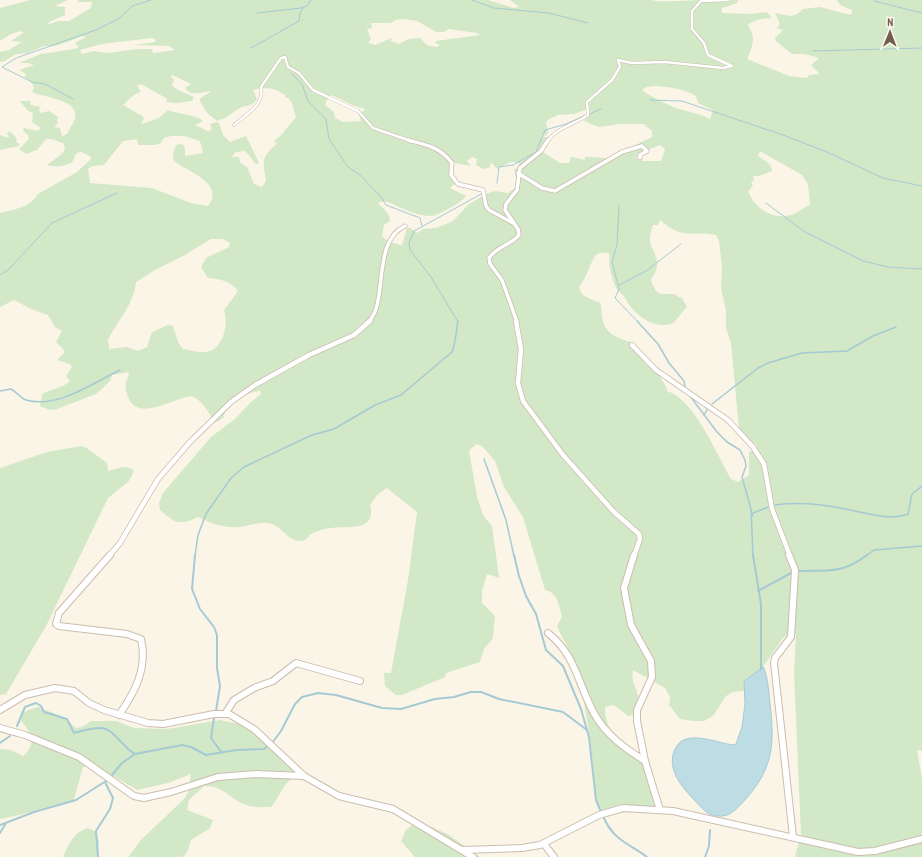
<svg xmlns="http://www.w3.org/2000/svg" width="922" height="857" font-family="'PT Sans Narrow',sans-serif">
<style>
.green{fill:#d2e8c7;fill-rule:evenodd}
.water{fill:#bedce3;stroke:#a5cad4}
.lines{fill:none;stroke-linecap:round;stroke-linejoin:round}
.stream-far2{stroke:#a5cad4;stroke-width:1}
.stream-far1{stroke:#a5cad4;stroke-width:1.5}
.stream{stroke:#a5cad4;stroke-width:2}
.street-far3-casing{stroke:#ccbdaf;stroke-width:3.5}
.street-far2-casing{stroke:#ccbdaf;stroke-width:5}
.street-far1-casing{stroke:#ccbdaf;stroke-width:6}
.street-casing{stroke:#ccbdaf;stroke-width:8}
.street-far3{stroke:#fff;stroke-width:2.5}
.street-far2{stroke:#fff;stroke-width:3.5}
.street-far1{stroke:#fff;stroke-width:4.5}
.street{stroke:#fff;stroke-width:6}
</style>
<rect width="100%" height="100%" fill="#fbf5e8"/>
<g class="green">
<path d="M 30,0 L 68,0 L 55,6 L 65,7 L 65,15 L 47,23 L 50,24 L 58,21 L 69,21 L 91,8 L 92,2 L 77,2 L 79,0 L 488,0 L 514,8 L 519,7 L 510,0 L 652,0 C 656,3 690,0 699,0 L 701,2 L 706,0 L 738,0 L 737,3 L 722,8 L 722,13 L 750,14 L 767,12 L 772,18 L 760,19 L 748,24 C 749,28 751,30 752,33 C 755,43 750,51 747,59 L 789,76 L 807,78 L 809,75 L 820,74 L 811,65 L 819,58 L 805,54 L 792,54 L 776,41 L 775,38 L 783,30 L 777,28 L 780,24 L 775,13 C 788,15 793,20 803,9 L 820,7 L 850,15 L 852,13 L 852,10 L 840,5 L 837,0 L 922,0 L 922,751 L 917,750 L 922,779 L 922,857 L 795,857 L 801,834 L 794,673 L 796,634 L 791,632 L 783,638 L 763,667 L 744,681 L 744,691 L 733,692 L 726,696 L 713,716 L 704,721 L 693,721 L 680,719 L 669,705 L 670,697 L 665,688 L 633,670 C 629,689 646,690 634,715 L 628,716 L 614,705 L 605,707 C 605,738 625,736 638,757 C 648,773 652,792 657,810 L 625,812 L 607,817 C 590,806 595,782 593,764 C 589,730 584,695 574,662 C 570,650 562,638 557,626 L 562,617 C 559,605 558,593 545,590 L 523,517 L 504,487 L 495,461 L 482,446 L 476,444 L 469,451 L 477,496 L 483,515 L 492,526 L 499,577 L 499,578 L 487,574 L 482,591 L 482,603 L 495,616 L 493,638 L 484,649 L 480,662 L 446,673 L 445,677 L 402,695 L 396,695 L 385,686 L 384,673 L 391,673 L 408,580 L 417,512 L 387,488 L 378,494 L 370,505 C 377,532 349,526 332,528 C 327,528 320,530 315,532 C 308,534 308,541 300,541 C 289,541 282,528 272,524 C 261,520 250,526 239,527 C 223,528 212,524 198,517 C 179,526 175,523 160,510 L 159,503 L 163,493 L 211,437 L 235,419 L 252,401 L 261,394 L 260,391 C 249,391 224,405 224,417 L 219,421 L 214,422 C 210,413 201,400 192,396 C 175,397 140,422 129,399 C 127,394 125,388 126,384 C 126,380 129,376 129,372 L 112,375 L 110,381 L 96,394 L 88,397 L 57,409 L 50,410 L 40,406 L 42,394 C 51,389 61,389 70,381 L 66,376 L 72,367 L 70,364 L 57,360 L 64,353 L 64,350 L 56,342 L 62,331 L 55,327 L 48,315 L 31,309 L 14,300 L 0,307 L 0,213 C 13,210 31,207 38,194 L 77,172 L 91,159 L 90,156 L 81,152 L 77,153 C 74,156 75,158 73,161 C 67,167 55,167 47,165 L 63,153 L 65,147 L 63,143 C 57,142 52,138 46,139 L 37,150 L 26,154 L 19,149 L 29,139 L 28,135 L 23,131 L 24,128 L 38,131 L 41,128 L 32,122 L 33,113 L 27,110 L 20,101 L 30,101 L 31,105 L 40,107 L 39,110 L 41,113 L 49,111 L 58,117 L 57,124 L 54,127 L 60,128 L 62,136 C 69,135 68,130 72,125 C 88,100 45,98 32,92 L 34,88 L 32,83 L 24,76 L 27,75 L 19,70 L 34,65 L 29,63 L 19,63 L 41,54 L 74,49 L 79,47 L 75,43 L 86,37 L 82,36 L 70,41 L 54,46 L 44,46 L 28,53 L 16,54 L 5,61 L 0,62 L 0,52 L 9,50 L 22,42 L 11,41 L 23,33 L 21,31 L 11,34 L 0,41 L 0,8 ZM 404,19 L 417,21 L 436,32 L 443,32 L 449,29 L 477,33 L 480,35 L 436,41 L 435,43 L 440,45 L 437,47 L 427,45 L 420,38 L 408,39 L 399,44 L 391,41 L 392,38 L 375,45 L 368,43 L 371,39 L 367,29 L 372,28 L 371,23 L 391,23 L 395,20 ZM 152,38 L 156,40 L 155,42 L 134,45 L 169,46 L 175,50 L 154,53 L 152,52 L 153,49 L 138,49 L 108,53 L 94,51 L 82,54 L 80,50 L 102,44 ZM 172,75 L 191,84 L 185,88 C 191,97 203,92 212,91 L 199,99 C 206,111 204,111 216,120 L 216,121 C 228,118 229,115 238,109 C 246,104 250,109 257,99 L 253,90 C 264,87 274,87 285,95 L 285,98 L 288,98 L 292,103 L 296,118 C 288,124 284,135 275,140 L 275,143 L 278,143 C 260,158 263,159 266,181 L 262,187 L 254,184 L 247,167 L 240,162 L 239,157 L 231,157 L 236,152 L 245,151 L 256,164 L 259,163 L 246,136 L 230,142 L 223,135 L 219,123 L 216,122 L 210,124 L 212,130 L 208,131 L 195,125 L 203,121 C 198,115 177,114 168,110 L 159,118 L 141,124 L 144,118 L 142,116 L 123,105 C 129,100 134,93 141,92 L 137,86 L 141,84 L 166,98 L 167,99 L 166,102 L 177,103 L 192,101 L 194,97 L 178,90 L 172,86 L 174,80 L 171,77 ZM 656,86 C 670,87 684,89 696,96 L 698,103 L 713,110 L 710,119 C 702,115 695,113 686,111 C 674,108 652,98 642,90 L 646,87 ZM 332,95 L 352,105 L 365,109 L 359,115 L 361,121 L 343,122 L 335,118 L 334,112 L 325,105 L 327,100 ZM 585,110 L 591,112 L 584,121 L 599,127 L 620,124 L 644,124 L 652,131 L 652,137 L 621,152 L 611,160 C 604,157 593,157 585,157 L 585,160 L 572,157 L 570,158 L 570,163 L 560,163 L 543,152 L 549,138 L 540,136 L 547,135 L 548,132 L 546,122 L 549,119 L 557,116 L 557,115 L 574,114 ZM 171,136 L 184,136 L 200,141 L 203,153 L 185,156 L 185,148 L 182,144 L 176,145 L 173,154 L 174,161 C 186,171 226,183 208,206 L 191,203 L 152,188 L 90,183 L 88,169 L 92,166 L 104,165 L 123,141 L 137,139 L 138,145 L 155,145 L 161,143 L 164,138 ZM 660,145 L 665,149 L 661,161 L 642,161 L 636,158 L 638,154 ZM 760,151 L 802,175 L 808,184 L 810,205 C 804,207 799,212 794,214 C 775,221 755,210 748,191 L 753,186 L 751,183 L 754,180 L 753,176 L 759,176 L 772,171 C 771,163 764,160 758,156 ZM 472,157 L 477,159 L 476,165 L 484,169 L 490,167 L 491,162 L 497,169 L 511,162 L 519,163 L 518,167 L 514,170 L 516,178 L 515,188 L 508,193 L 495,191 L 486,194 L 469,204 L 453,221 L 436,228 L 423,229 L 417,233 L 410,228 L 407,228 L 402,245 C 393,243 388,242 382,236 L 384,225 L 390,221 C 390,213 383,209 378,203 L 385,201 C 399,206 415,216 430,216 C 437,216 443,211 448,209 C 455,205 461,202 466,196 L 450,188 L 456,183 L 449,175 L 451,162 L 471,166 L 467,161 ZM 660,220 C 684,241 690,230 716,235 L 719,241 L 722,268 L 721,289 L 726,310 L 726,328 L 731,343 L 739,429 L 751,441 L 757,445 L 757,449 L 749,452 L 749,475 L 738,482 L 731,479 C 717,455 694,399 667,391 C 666,383 660,380 659,373 L 654,367 L 646,365 L 631,342 C 616,338 604,333 602,316 C 601,311 602,307 600,303 C 591,299 581,297 579,287 C 587,278 590,262 596,255 C 600,252 605,253 609,253 C 610,258 609,264 610,269 C 611,274 615,288 619,292 C 621,294 624,295 625,298 C 633,313 651,329 670,324 C 676,323 681,312 687,307 L 682,298 L 679,297 L 674,294 L 661,294 L 656,291 L 651,281 C 652,276 657,271 657,267 C 658,247 644,250 653,225 L 658,225 ZM 211,239 L 223,239 L 230,243 L 229,247 L 206,258 L 201,267 L 208,278 C 220,279 231,281 238,291 L 224,310 C 229,324 223,350 206,352 C 199,353 190,350 183,349 L 178,342 L 173,326 L 168,325 L 152,332 L 147,347 L 138,351 L 127,347 L 109,349 L 108,340 C 117,322 134,304 136,282 L 155,270 L 185,255 Z"/>
<polygon points="10,131 17,139 16,142 20,144 19,146 0,150 0,135 9,138 7,133"/>
<path d="M 81,446 L 85,447 L 107,463 L 108,471 C 117,469 127,463 134,471 L 129,481 L 108,498 L 46,626 L 6,694 L 0,695 L 0,468 L 47,452 Z"/>
<path d="M 38,707 C 53,713 65,716 76,728 L 82,727 L 91,721 L 116,721 L 134,728 L 167,729 L 220,720 L 248,726 L 313,780 C 307,780 299,778 293,779 C 283,782 279,799 271,807 C 263,807 254,808 246,805 C 229,799 225,786 204,786 L 189,800 L 187,810 L 213,820 L 210,828 L 191,840 L 187,852 L 183,857 L 128,857 L 141,840 L 184,799 L 188,793 L 191,774 L 168,783 L 137,790 L 95,765 L 83,767 L 74,799 C 65,805 57,804 47,807 C 31,812 16,816 0,819 L 0,749 L 11,750 L 23,756 C 37,744 32,733 21,721 L 22,714 L 28,710 Z"/>
<polygon points="412,825 432,827 449,835 480,857 415,857 401,841 406,830"/>
<path d="M 87,828 L 95,831 L 99,841 L 98,857 L 63,857 C 69,843 73,834 87,828 Z"/>
</g>
<path class="water" d="M 763,667 L 764,668 C 768,680 769,692 770,704 C 775,745 773,770 743,802 C 734,812 727,819 712,815 C 707,814 702,808 698,804 C 685,790 665,771 675,749 C 678,744 680,741 686,739 C 701,735 718,743 733,745 L 736,744 L 742,727 L 745,704 L 744,681 Z"/>
<g class="lines">
<g class="stream-far2">
<polyline points="472,0 494,8 549,13 588,23"/>
<polyline points="874,1 922,13"/>
<polyline points="257,13 301,8 307,6 311,0"/>
<polyline points="251,48 299,21 300,13 304,7"/>
<polyline points="813,51 922,48"/>
<polyline points="291,73 302,84 308,101 326,119 329,139 348,167 360,175 382,198 386,205 420,218 422,226"/>
<polyline points="73,99 45,84 32,82 2,67 16,58 96,30 120,18 132,6 151,0"/>
<polyline points="650,100 682,101 783,135 827,152 883,178 922,186"/>
<polyline points="589,114 601,109"/>
<polyline points="497,183 499,167 513,165 536,152 545,130 566,124 586,115"/>
<polyline points="766,203 805,232 863,261 888,267 922,269"/>
<polyline points="619,205 617,245 612,262 619,289 615,298 638,322"/>
<polyline points="0,275 9,269 52,223 117,193"/>
<polyline points="619,285 646,271 681,244"/>
<polyline points="458,322 431,277 410,250 409,243 414,231 483,193"/>
</g>
<g class="stream-far1">
<polyline points="637,321 658,344 669,363 684,381 685,387"/>
<path d="M 0,391 L 11,389 C 17,392 20,398 26,400 C 57,409 93,383 120,370"/>
<polyline points="690,396 717,432 727,442 740,450 745,460 746,466 742,477 751,509 753,556"/>
<polyline points="712,404 758,368 768,363 802,353 847,351 873,336 896,327"/>
<polyline points="704,415 708,408"/>
<polyline points="484,459 506,520 514,556"/>
<path d="M 775,505 C 797,502 819,504 840,508 C 860,511 888,522 908,514 L 912,494 L 922,486"/>
<polyline points="752,516 753,513 768,507"/>
<path d="M 195,556 L 198,535 L 206,514 L 231,478 L 244,467 L 312,435 L 334,429 L 375,405 L 401,395 L 452,352 C 456,342 456,331 458,321"/>
<polyline points="866,556 874,550 922,546"/>
</g>
<g class="stream">
<polyline points="195,555 192,589 200,609 214,627 217,635 217,668 220,686 216,711"/>
<polyline points="514,555 519,576 526,596 536,614 546,650 563,666 581,709 589,737 596,800 601,812"/>
<polyline points="753,555 761,604 761,670"/>
<path d="M 799,571 C 829,570 842,574 867,555"/>
<polyline points="758,591 791,573"/>
<polyline points="214,718 211,738 222,753"/>
<path d="M 17,726 L 25,707 L 36,703 L 41,706 L 44,712 L 67,719 L 74,733 C 82,731 91,728 100,728 C 114,728 122,747 135,754 L 182,745 L 191,747 L 206,755 L 236,750 L 264,749 L 269,745"/>
<polyline points="0,743 10,736"/>
<polyline points="272,743 281,731 295,704 302,697 318,693 336,695 382,708 401,709 435,699 454,697 471,692 481,692 499,699 563,712 587,730"/>
<polyline points="112,775 122,763 135,754"/>
<path d="M 603,816 C 613,840 628,843 647,857"/>
<polyline points="0,825 34,812 76,800 106,781"/>
<polyline points="0,833 6,823"/>
<polyline points="98,857 96,831 110,809 113,798 105,782"/>
<polyline points="705,857 709,846 710,830"/>
</g>
<g class="street-far3-casing">
<g id="street-far3">
<path d="M 234,125 C 245,115 265,105 261,87 L 281,58 L 285,57 L 288,67 L 299,73 L 313,90 L 358,111 L 373,128 L 411,141"/>
<path d="M 548,141 C 556,128 575,124 588,115 L 587,102 L 612,80 L 620,67 L 618,60 L 632,63 L 665,62 L 723,68 L 732,66 L 708,55 L 704,43 L 692,29 L 692,11 L 701,1 L 728,0"/>
</g>
</g>
<g class="street-far2-casing">
<g id="street-far2">
<path d="M 408,140 C 426,145 440,147 452,163 L 451,175 L 458,184 L 483,190 L 486,206 L 489,210 L 513,223"/>
<polyline points="518,173 542,188 555,191 622,152 642,146 647,151 640,155 640,158"/>
<path d="M 368,322 C 389,304 371,241 405,226"/>
<path d="M 517,322 L 502,280 L 490,264 L 489,258 C 496,247 511,245 519,235 L 518,229 L 505,210 L 506,204 L 517,190 L 520,168 L 541,151 L 548,140"/>
</g>
</g>
<g class="street-far1-casing">
<g id="street-far1">
<polyline points="516,321 521,349 518,383 523,401 563,455 614,512 639,534 640,539 634,556"/>
<polyline points="632,345 656,370 728,420 753,447 764,464 772,509 790,556"/>
<polyline points="109,556 120,543 158,479 190,442 231,402 255,385 309,355 354,335 370,321"/>
</g>
</g>
<g class="street-casing">
<g id="street">
<path d="M 110,555 L 59,613 L 56,624 L 59,626 L 127,634 L 141,639 C 148,668 135,692 119,715"/>
<polyline points="634,555 624,588 631,625 651,661 652,677 637,710 637,721 645,761 660,810"/>
<polyline points="789,555 795,570 791,637 775,658 774,663 793,837"/>
<path d="M 548,633 C 577,656 578,686 595,715 C 606,735 626,749 645,761"/>
<polyline points="0,710 25,695 55,688 74,691 89,703 104,710 148,723 163,724 214,714 229,714 254,729 304,776"/>
<polyline points="225,714 234,700 254,688 273,681 296,663 360,681"/>
<polyline points="0,728 25,735 79,757 134,796 144,798 171,792 218,777 256,774 304,776 339,796 393,809 473,857"/>
<polyline points="544,844 554,857"/>
<polyline points="463,850 522,848 540,845 599,815 623,808 673,811 858,852 875,851 922,839"/>
</g>
</g>
<use href="#street-far3" class="street-far3"/>
<use href="#street-far2" class="street-far2"/>
<use href="#street-far1" class="street-far1"/>
<use href="#street" class="street"/>
</g>
<g transform="translate(890 32) rotate(1)" stroke="#fef9ee" stroke-width="3" paint-order="stroke">
<path d="M0-3L7 15L0 10L-7 15Z" fill="#735d4e"/>
<text y="-6" font-size="11" font-weight="bold" text-anchor="middle" fill="#735d4e">N</text>
</g>
</svg>
